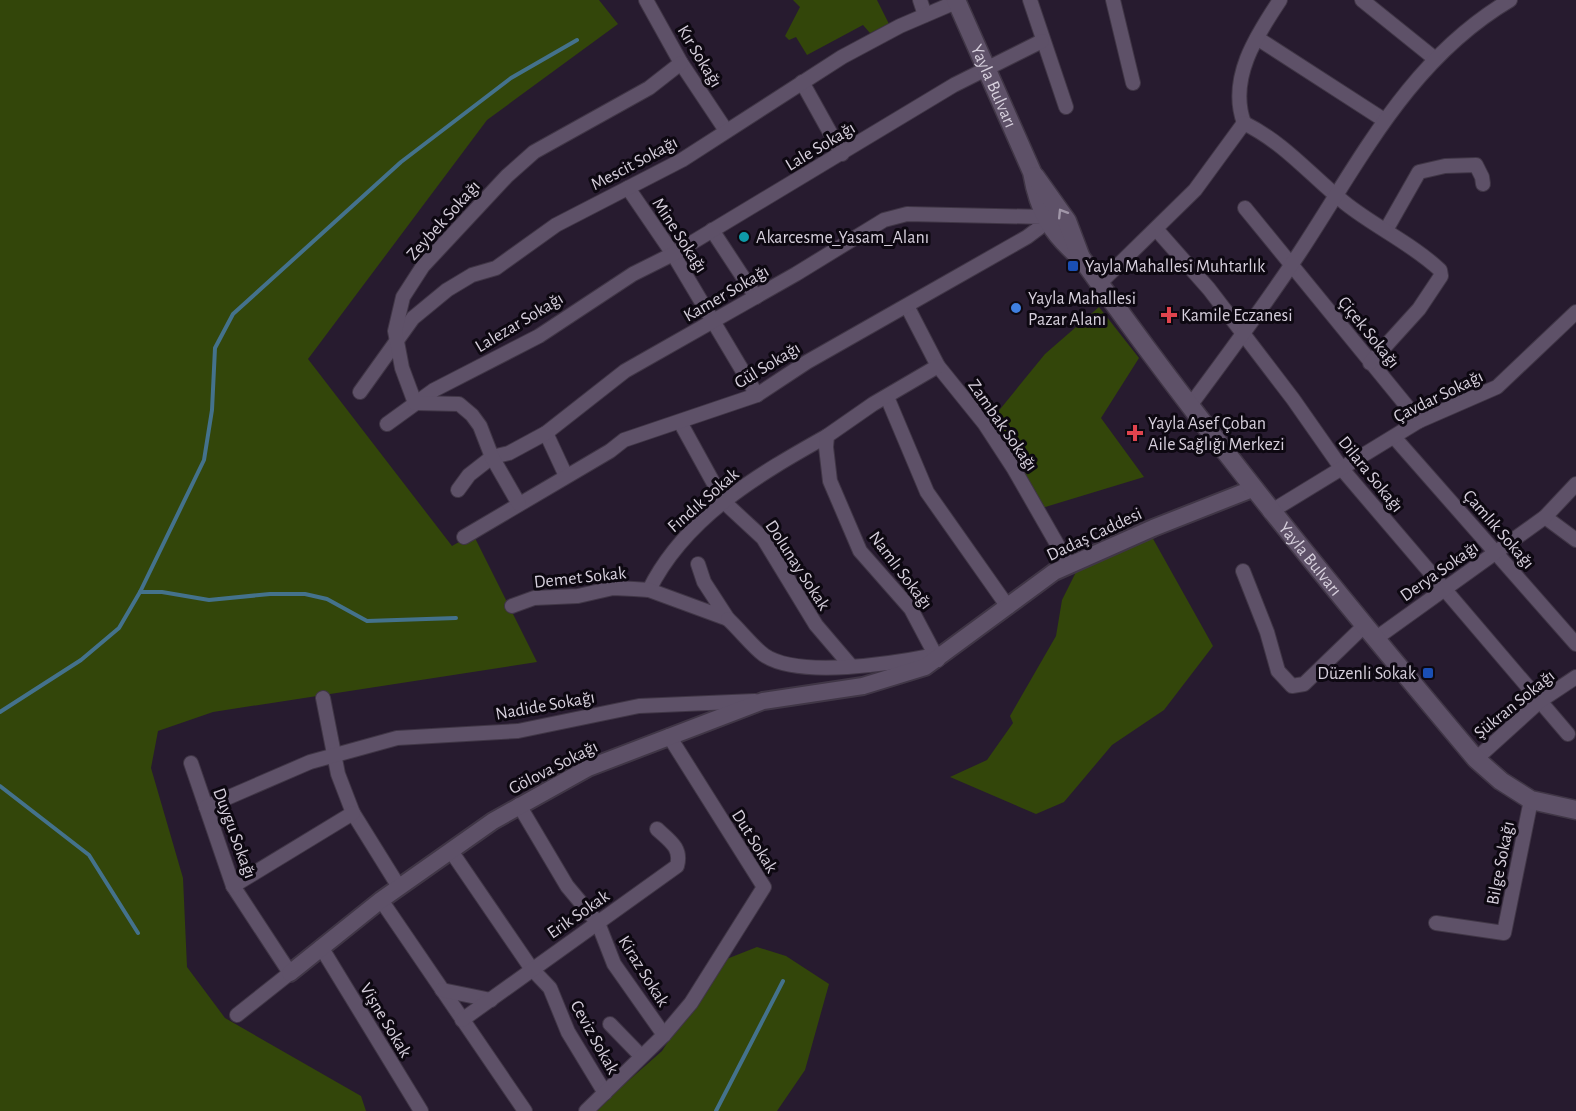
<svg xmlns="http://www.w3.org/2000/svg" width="1576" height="1111" font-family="'Alegreya Sans',sans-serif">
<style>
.green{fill:#33460a}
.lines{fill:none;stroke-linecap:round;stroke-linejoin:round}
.stream{stroke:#44728c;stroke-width:4}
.minor-casing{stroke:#403646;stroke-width:16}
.tertiary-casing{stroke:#403646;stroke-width:20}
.secondary-casing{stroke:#403646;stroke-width:21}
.minor{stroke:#5e5168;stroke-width:14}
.tertiary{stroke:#5e5168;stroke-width:16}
.secondary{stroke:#5e5168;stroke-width:18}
.oneway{stroke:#a096a8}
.culture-dot{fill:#0f9aa8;stroke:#0d0811;stroke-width:2}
.transit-dot{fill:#1a4fb4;stroke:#0d0811;stroke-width:2}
.shop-dot{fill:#3f7fe0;stroke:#0d0811;stroke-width:2}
.health-dot{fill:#e0444e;stroke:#0d0811;stroke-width:2}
.labels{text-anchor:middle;stroke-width:6;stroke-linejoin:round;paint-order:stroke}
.street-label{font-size:18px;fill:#d6cfdc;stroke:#0d0811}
.poi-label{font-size:18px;fill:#d6cfdc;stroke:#0d0811;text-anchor:start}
</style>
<rect width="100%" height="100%" fill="#271b2f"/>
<g class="green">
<polygon points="0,0 599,0 618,24 487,120 308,359 452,546 473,534 537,662 213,712 158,731 151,768 183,878 187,967 225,1018 361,1096 366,1111 0,1111"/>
<polygon points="793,0 877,0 889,24 870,33 863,25 807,55 796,37 789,40 785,36 800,7"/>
<polygon points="1099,307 1139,358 1101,418 1144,477 1042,508 988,424 1045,354"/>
<polygon points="1152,537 1213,646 1164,710 1112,745 1064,802 1036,814 950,777 987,760 1013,723 1010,716 1056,636 1062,600 1078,568"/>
<polygon points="757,947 786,956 829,984 805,1070 777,1111 594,1111 662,1051 719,962"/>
</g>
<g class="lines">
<g class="stream">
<polyline points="140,592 162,592 209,600 270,594 305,594 327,599 367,621 456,618"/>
<polyline points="0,712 81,660 119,628 140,592 204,460 212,410 215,348 233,314 401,162 511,78 577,40"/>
<polyline points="0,786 89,855 138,933"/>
<polyline points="716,1111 783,981"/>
</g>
<g class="minor-casing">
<g id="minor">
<polyline points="646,0 681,63 725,129"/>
<polyline points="920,0 925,15"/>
<polyline points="1030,0 1066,107"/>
<polyline points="1113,0 1133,83"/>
<polyline points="1362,0 1434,58"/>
<polyline points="1257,38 1384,120"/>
<polyline points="802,82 842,154"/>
<path d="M 1244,123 C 1228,79 1256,36 1280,0"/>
<polyline points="628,188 673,254 757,395"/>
<polyline points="1245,208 1419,421"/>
<polyline points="1156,229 1209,289 1293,399 1342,469 1568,734"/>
<polyline points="712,230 756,297"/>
<polyline points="1386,230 1419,172 1445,166 1476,165 1482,177 1483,184"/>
<path d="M 1099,284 L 1195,190 L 1244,123 C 1286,144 1310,175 1345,203 C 1375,227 1411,243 1440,270 L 1441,276 L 1419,309 L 1370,363"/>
<polyline points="907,306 938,366 984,423 1014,469 1069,565"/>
<polyline points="360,392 413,318 447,290 472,275 496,268 556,225 682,160 842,57 900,26 956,2"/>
<polyline points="887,397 927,492 1008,607"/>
<path d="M 1189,407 C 1227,356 1265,305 1300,252 C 1361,159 1410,59 1510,0"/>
<polyline points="680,422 724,502 763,538 816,625 851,666"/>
<polyline points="387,424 434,390 539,336 633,274 673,254 954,85 1042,41"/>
<polyline points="546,433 566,476"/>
<polyline points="1394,437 1576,644"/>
<polyline points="458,490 469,475 492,457 509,453 546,433 625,371 796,274 884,220 907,214 1045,217 1039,228 1027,237 807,362 757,395 624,440 610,451 464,537"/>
<polyline points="519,504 492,457 480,426 472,415 459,404 415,403 402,368 395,331 403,297 423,266 507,176 534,152 649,88 681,63"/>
<polyline points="1270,512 1419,421 1497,387 1576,312"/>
<polyline points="1545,517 1576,540"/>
<polyline points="1243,571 1267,632 1278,671 1292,686 1304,684 1364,626"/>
<path d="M 649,590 C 685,517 759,474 827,436"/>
<polyline points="512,606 534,598 578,596 613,588 634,589 649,590 728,619 704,582 698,564"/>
<path d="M 728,619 C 739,629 753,647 764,655 C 799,679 895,663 935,655"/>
<polyline points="1375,639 1545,517 1576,484"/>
<polyline points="938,660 911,609 860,551 830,481 826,447 827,436 873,404 938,366"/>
<polyline points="323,698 338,774 353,813 399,887"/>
<polyline points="1476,759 1540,701 1576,677"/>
<polyline points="191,763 233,886 290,973 237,1015"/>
<polyline points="519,805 567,886 598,923 614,964 664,1035"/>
<polyline points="206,807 310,762 397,738 518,731 639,706 755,701"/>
<polyline points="451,851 531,968 550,988 568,1032 605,1093"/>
<polyline points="233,886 353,813"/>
<polyline points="381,900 525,1111"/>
<polyline points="1436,923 1504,933 1531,800"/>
<polyline points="321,947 421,1111"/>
<polyline points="442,990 491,1000"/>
<path d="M 462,1020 L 677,866 C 682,848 670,841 657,829"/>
<polyline points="610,1024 641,1056"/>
<polyline points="586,1111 664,1035 691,1003 764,887 669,736"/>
</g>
</g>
<g class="tertiary-casing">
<polyline id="tertiary" points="290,973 381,900 493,821 588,768 763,701 863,686 925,667 1054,572 1153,528 1252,489"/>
</g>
<g class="secondary-casing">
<g id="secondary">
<path id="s1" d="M 956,0 L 1032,172 C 1039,212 1051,233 1082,259 C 1206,434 1338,595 1476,759 L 1501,781 L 1531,800 L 1576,810"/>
<polyline points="1035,176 1067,221 1081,258"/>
</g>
</g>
<use href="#minor" class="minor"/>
<use href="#tertiary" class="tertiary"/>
<use href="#secondary" class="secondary"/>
</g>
<defs><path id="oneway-chevron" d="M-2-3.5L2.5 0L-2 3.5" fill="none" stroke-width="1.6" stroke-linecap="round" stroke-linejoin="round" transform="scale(1.5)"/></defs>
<use class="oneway" href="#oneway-chevron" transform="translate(1062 213) rotate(-122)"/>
<circle class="culture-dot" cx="744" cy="237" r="6"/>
<g class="transit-dot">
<rect x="1067" y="260" width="12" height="12" rx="3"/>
<rect x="1422" y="667" width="12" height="12" rx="3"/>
</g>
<circle class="shop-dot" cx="1016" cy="308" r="6"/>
<g class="health-dot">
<path d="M1166 306h6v6h6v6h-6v6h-6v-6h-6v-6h6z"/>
<path d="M1132 424h6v6h6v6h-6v6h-6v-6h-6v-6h6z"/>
</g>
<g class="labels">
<g class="street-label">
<text transform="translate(700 56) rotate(59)" y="6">Kır Sokağı</text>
<text dy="6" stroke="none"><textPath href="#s1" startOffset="94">Yayla Bulvarı</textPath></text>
<text transform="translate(820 146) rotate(-31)" y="6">Lale Sokağı</text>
<text transform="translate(634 163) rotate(-28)" y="6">Mescit Sokağı</text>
<text transform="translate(443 220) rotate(-48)" y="6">Zeybek Sokağı</text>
<text transform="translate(680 235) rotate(57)" y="6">Mine Sokağı</text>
<text transform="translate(726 293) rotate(-30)" y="6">Kamer Sokağı</text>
<text transform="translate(519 322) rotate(-31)" y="6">Lalezar Sokağı</text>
<text transform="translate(1369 332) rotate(51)" y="6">Çiçek Sokağı</text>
<text transform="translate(767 365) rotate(-31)" y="6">Gül Sokağı</text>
<text transform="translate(1438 396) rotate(-26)" y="6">Çavdar Sokağı</text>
<text transform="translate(1003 425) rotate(55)" y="6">Zambak Sokağı</text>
<text transform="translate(1371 474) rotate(51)" y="6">Dilara Sokağı</text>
<text transform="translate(703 500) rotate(-41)" y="6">Fındık Sokak</text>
<text transform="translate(1499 529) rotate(49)" y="6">Çamlık Sokağı</text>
<text transform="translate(1094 534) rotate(-25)" y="6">Dadaş Caddesi</text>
<text dy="6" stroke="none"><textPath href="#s1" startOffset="668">Yayla Bulvarı</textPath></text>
<text transform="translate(798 565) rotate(57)" y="6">Dolunay Sokak</text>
<text transform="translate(901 570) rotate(53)" y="6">Namlı Sokağı</text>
<text transform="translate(1439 571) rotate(-35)" y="6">Derya Sokağı</text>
<text transform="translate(580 577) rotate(-6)" y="6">Demet Sokak</text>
<text transform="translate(1514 704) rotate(-39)" y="6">Şükran Sokağı</text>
<text transform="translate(545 705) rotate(-10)" y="6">Nadide Sokağı</text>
<text transform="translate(553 767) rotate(-27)" y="6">Gölova Sokağı</text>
<text transform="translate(235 833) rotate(70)" y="6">Duygu Sokağı</text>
<text transform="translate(755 841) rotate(58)" y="6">Dut Sokak</text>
<text transform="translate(1500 863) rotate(-79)" y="6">Bilge Sokağı</text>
<text transform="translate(578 914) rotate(-35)" y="6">Erik Sokak</text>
<text transform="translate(644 971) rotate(58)" y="6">Kiraz Sokak</text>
<text transform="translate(386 1020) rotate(59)" y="6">Vişne Sokak</text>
<text transform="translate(595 1037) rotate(61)" y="6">Ceviz Sokak</text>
</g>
<g class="poi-label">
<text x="756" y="243">Akarcesme_Yasam_Alanı</text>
<text x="1085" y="272">Yayla Mahallesi Muhtarlık</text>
<text x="1028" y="304">Yayla Mahallesi<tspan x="1028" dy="21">Pazar Alanı</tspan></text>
<text x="1181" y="321">Kamile Eczanesi</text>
<text x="1148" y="429">Yayla Asef Çoban<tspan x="1148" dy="21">Aile Sağlığı Merkezi</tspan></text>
<text x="1416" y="679" text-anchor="end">Düzenli Sokak</text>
</g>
</g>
</svg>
